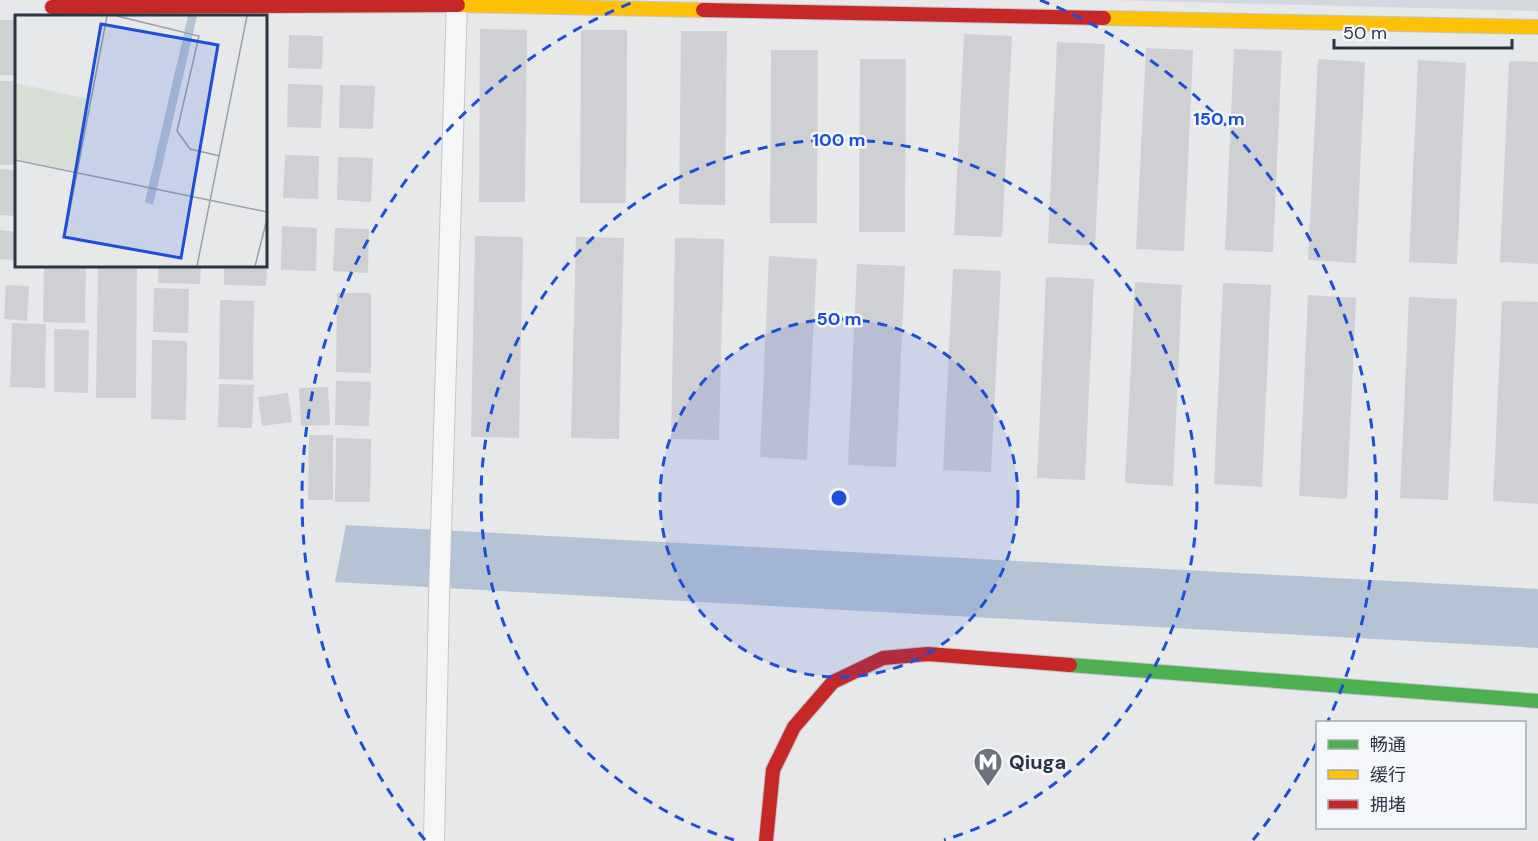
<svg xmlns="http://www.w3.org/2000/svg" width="1538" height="841" font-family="'DM Sans','Noto Sans SC',sans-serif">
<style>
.built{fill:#d4d7dd}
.water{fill:#b4c4d5}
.building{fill:#ced0d3}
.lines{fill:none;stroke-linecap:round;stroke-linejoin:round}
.street-casing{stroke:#c4c6c8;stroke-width:22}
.fast-casing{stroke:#c4c6c8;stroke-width:16}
.slow-casing{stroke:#c4c6c8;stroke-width:16}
.jam-casing{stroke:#c4c6c8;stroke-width:16}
.street{stroke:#f5f6f7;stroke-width:20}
.fast{stroke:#4caf50;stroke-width:14}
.slow{stroke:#ffc107;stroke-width:14}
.jam{stroke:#c62828;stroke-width:14}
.ring{fill:none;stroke:#1d4ed8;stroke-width:3;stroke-dasharray:10 8}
.labels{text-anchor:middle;stroke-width:5;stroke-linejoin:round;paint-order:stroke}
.poi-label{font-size:20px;font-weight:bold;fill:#2b3445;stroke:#f4f6f9;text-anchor:start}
.inset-road{fill:none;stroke:#9ba0a8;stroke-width:1.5}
.view{fill:#1d4ed8;fill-opacity:0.15;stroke:#1d4ed8;stroke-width:3}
.inset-edge{fill:none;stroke:#2b3445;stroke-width:3}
.centre{fill:#1d4ed8;stroke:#f4f6f9;stroke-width:3}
.ring-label{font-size:18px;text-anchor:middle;font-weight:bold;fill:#1d4ed8;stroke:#f4f6f9;stroke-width:5;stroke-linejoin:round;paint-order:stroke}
</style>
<rect width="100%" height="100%" fill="#e6e8ea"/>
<polygon class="built" points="1111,0 1538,0 1538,11"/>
<polygon class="water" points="346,525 1538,589 1538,648 335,582"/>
<g class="building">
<rect x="0" y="20" width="16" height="55"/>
<polygon points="480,29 527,30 525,202 479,202"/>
<polygon points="581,30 627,30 626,203 580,203"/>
<polygon points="681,31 727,31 725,205 679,204"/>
<polygon points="964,34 1012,36 1002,237 954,235"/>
<polygon points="289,35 323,36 322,69 288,68"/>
<polygon points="1057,42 1105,44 1095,246 1048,243"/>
<rect x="266" y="48" width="2" height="61"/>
<polygon points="1146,48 1193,50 1184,251 1136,249"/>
<polygon points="1234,49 1282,51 1273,252 1225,250"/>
<polygon points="771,50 818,50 817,223 770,223"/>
<polygon points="860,59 906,59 905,232 859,232"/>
<polygon points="1318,59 1365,62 1356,263 1308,260"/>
<polygon points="1418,60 1466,63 1457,264 1409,262"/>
<polygon points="1509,61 1538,62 1538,264 1500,262"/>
<rect x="0" y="81" width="16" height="84"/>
<polygon points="288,84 323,85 321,128 287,127"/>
<polygon points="340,85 375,86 373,129 339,128"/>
<polygon points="285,155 319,156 318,199 283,198"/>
<polygon points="338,157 373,158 371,202 337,200"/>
<polygon points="0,169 16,170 16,216 0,215"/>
<polygon points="282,226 317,228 316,271 281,270"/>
<polygon points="335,228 369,229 368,273 333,271"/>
<polygon points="0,230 16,232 16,260 0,259"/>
<polygon points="475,236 523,237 519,438 471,437"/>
<polygon points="576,237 624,238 619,439 571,438"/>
<polygon points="675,238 724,239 719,440 671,439"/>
<polygon points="769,256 817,259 807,460 760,457"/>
<polygon points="857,264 905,266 896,467 848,465"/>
<polygon points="44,266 86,266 85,323 43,322"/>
<polygon points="98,266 137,266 136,398 96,398"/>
<polygon points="158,266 201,266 200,284 158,283"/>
<polygon points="224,266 267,266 266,286 224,285"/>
<polygon points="953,269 1001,271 991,472 943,470"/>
<polygon points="1046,277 1094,279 1085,480 1037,478"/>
<polygon points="1135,282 1182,285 1173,486 1125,483"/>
<polygon points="1223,283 1271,285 1262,487 1214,484"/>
<polygon points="6,285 29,286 27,321 4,319"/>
<polygon points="154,288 189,289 188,333 153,332"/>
<polygon points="337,293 371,293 371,373 336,372"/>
<polygon points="1308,295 1356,298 1347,499 1299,496"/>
<polygon points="1409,297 1457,299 1448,500 1400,498"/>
<polygon points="220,300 254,301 253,380 219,379"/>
<polygon points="1502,301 1538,302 1538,504 1493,501"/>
<polygon points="12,323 46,324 45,388 10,387"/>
<polygon points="54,329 89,330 88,393 54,392"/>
<polygon points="152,340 187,341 186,420 151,419"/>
<polygon points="336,381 371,382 369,426 335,425"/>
<polygon points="219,384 254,385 252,428 218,427"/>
<polygon points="328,387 330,425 301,426 299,388"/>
<polygon points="288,393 292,422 262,426 258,397"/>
<polygon points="309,435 333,435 333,500 308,500"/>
<polygon points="336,438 371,439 370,502 335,502"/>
</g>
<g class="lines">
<g class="street-casing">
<polyline id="street" points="434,841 439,597 457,0"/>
</g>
<g class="fast-casing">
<polyline id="fast" points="1070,665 1538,701"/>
</g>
<g class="slow-casing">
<g id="slow">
<polyline points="458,5 703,10"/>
<polyline points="1104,18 1538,27"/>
</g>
</g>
<g class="jam-casing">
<g id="jam">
<polyline points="52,7 458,5"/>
<polyline points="703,10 1104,18"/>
<polyline points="766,841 773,770 794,727 833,682 883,658 928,654 1070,665"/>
</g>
</g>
<use href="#street" class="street"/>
<use href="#fast" class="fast"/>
<use href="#slow" class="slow"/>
<use href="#jam" class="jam"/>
</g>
<circle cx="839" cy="498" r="179" fill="#1d4ed8" fill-opacity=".12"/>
<g class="ring">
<circle cx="839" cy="498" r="179"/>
<path d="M734 840A358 358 0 1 1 944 840"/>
<path d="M1317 742A537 537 0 0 1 1253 840M425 840A537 537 0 0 1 638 0M1040 0A537 537 0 0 1 1328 721"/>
</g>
<defs>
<g id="metro-pin" transform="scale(1.5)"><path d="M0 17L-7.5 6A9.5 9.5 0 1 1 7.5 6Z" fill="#6c737f" stroke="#f4f6f9"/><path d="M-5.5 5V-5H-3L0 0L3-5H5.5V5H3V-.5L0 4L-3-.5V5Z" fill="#fff"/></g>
</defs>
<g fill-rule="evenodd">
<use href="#metro-pin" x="988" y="762"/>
</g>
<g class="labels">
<g class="poi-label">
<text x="1009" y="769">Qiuga</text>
</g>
</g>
<g transform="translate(15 15)">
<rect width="252" height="252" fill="#e6e8ea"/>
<path d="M 0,68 L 73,84 L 59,156 L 0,143 Z" fill="#d6ded6"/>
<path d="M 173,1 L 182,1 L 138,190 L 130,187 Z" fill="#b4c4d5"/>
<path class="inset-road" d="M 102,1 L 184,21 L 162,116 L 175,134 L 205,141M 0,145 L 252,197M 51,215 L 92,1M 182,251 L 232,1M 240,251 L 252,204"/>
<path class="view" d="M 86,9 L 203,30 L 166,243 L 49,222 Z"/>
<rect width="252" height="252" class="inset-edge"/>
</g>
<circle cx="839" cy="498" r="9" class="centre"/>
<g class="ring-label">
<text x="1219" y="125">150 m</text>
<text x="839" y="146">100 m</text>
<text x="839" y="325">50 m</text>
</g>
<rect x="1316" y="721" width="210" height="108" fill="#f4f6f9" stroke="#a4a8b1" stroke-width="1.5"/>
<rect x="1328" y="740" width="30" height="9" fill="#4caf50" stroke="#a4a8b1" stroke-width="1.5"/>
<text x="1370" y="751" font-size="18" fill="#2b3445">畅通</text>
<rect x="1328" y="770" width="30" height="9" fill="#ffc107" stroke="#a4a8b1" stroke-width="1.5"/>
<text x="1370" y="781" font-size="18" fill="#2b3445">缓行</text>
<rect x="1328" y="800" width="30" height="9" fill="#c62828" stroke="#a4a8b1" stroke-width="1.5"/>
<text x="1370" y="811" font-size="18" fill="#2b3445">拥堵</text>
<path d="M1334 39v9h178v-9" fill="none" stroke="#2b3445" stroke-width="3"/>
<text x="1343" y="39" font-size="18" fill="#2b3445" stroke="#f4f6f9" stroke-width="4.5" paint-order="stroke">50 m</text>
</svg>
